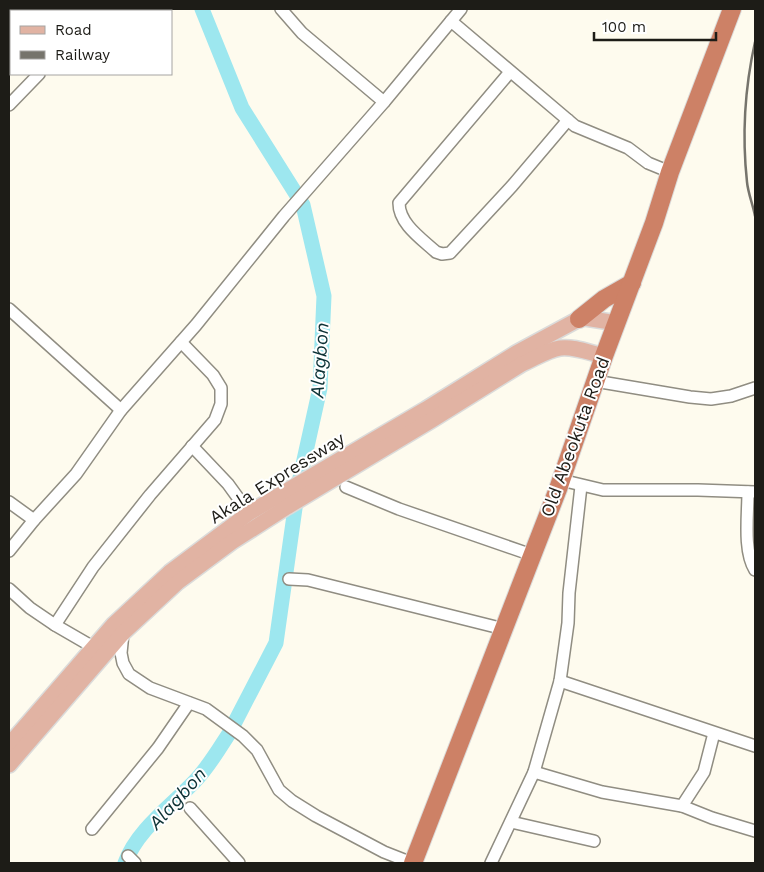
<svg xmlns="http://www.w3.org/2000/svg" width="764" height="872" font-family="'Work Sans',sans-serif">
<style>
.lines{fill:none;stroke-linecap:round;stroke-linejoin:round}
.river{stroke:#9de7ef;stroke-width:15}
.minor-casing{stroke:#908d82;stroke-width:14}
.major-casing{stroke:#dbdbda;stroke-width:18}
.highway-casing{stroke:#dbdbda;stroke-width:20}
.minor{stroke:#fff;stroke-width:11}
.major{stroke:#e1b3a3;stroke-width:15}
.highway{stroke:#cd8166;stroke-width:18}
.rail{stroke:#76746c;stroke-width:2.5}
.labels{text-anchor:middle;stroke-width:4;stroke-linejoin:round;paint-order:stroke}
.street-label{font-size:18px;fill:#1d1c17;stroke:#fff}
.water-label{font-size:19px;font-style:italic;fill:#0c3135;stroke:#fff}
</style>
<rect width="100%" height="100%" fill="#fefbee"/>
<g class="lines">
<g class="river">
<polyline points="202,9 242,108 303,205 324,296 320,388 298,487 276,643 234,724"/>
<path d="M 125,863 C 137,830 170,807 194,782 C 208,768 219,749 230,732"/>
</g>
<g class="minor-casing">
<g id="minor">
<polyline points="281,9 302,33 384,102"/>
<polyline points="84,11 85,9"/>
<polyline points="451,21 575,126 628,148 648,163 670,172"/>
<polyline points="9,40 11,41"/>
<path d="M 510,72 L 399,203 C 399,224 422,239 436,252 L 442,254 L 450,253 L 512,186 L 568,120"/>
<polyline points="9,105 39,74"/>
<polyline points="9,309 121,410"/>
<polyline points="595,381 690,397 711,399 731,396 755,388"/>
<polyline points="192,446 228,484 249,513"/>
<polyline points="561,480 603,490 698,490 755,492"/>
<polyline points="346,487 399,509 532,555"/>
<path d="M 748,492 C 748,515 743,551 755,570"/>
<polyline points="9,502 34,520"/>
<polyline points="9,551 34,520 76,474 121,410 196,325 284,216 384,102 461,9"/>
<polyline points="289,579 308,580 504,629"/>
<polyline points="9,589 30,608 55,625 93,647"/>
<polyline points="55,625 93,567 150,495 215,420 221,404 221,388 213,375 181,342"/>
<polyline points="123,633 121,653 123,663 129,674 150,688 206,709 243,736 257,750 279,790 292,801 316,816 384,852 412,863"/>
<polyline points="560,681 755,746"/>
<polyline points="534,772 602,792 682,806 712,818 755,831"/>
<polyline points="682,806 704,772 714,733"/>
<polyline points="190,808 239,863"/>
<polyline points="511,822 594,841"/>
<polyline points="92,829 158,748 189,703"/>
<polyline points="128,856 135,863"/>
<polyline points="491,863 534,772 560,681 568,623 569,593 581,486"/>
</g>
</g>
<g class="major-casing">
<g id="major">
<polyline points="9,745 114,624 170,572 249,513 426,409 516,353 579,319 585,318 617,323"/>
<path d="M 9,765 L 123,633 L 178,582 L 232,542 L 287,507 L 432,420 L 522,364 C 534,359 547,350 560,348 C 574,346 590,353 604,356"/>
</g>
</g>
<g class="highway-casing">
<g id="highway">
<polyline points="579,319 604,299 632,283"/>
<polyline points="413,863 558,489 604,356 654,223 670,172 732,9"/>
</g>
</g>
<use href="#minor" class="minor"/>
<use href="#major" class="major"/>
<use href="#highway" class="highway"/>
<path class="rail" d="M 755,42 C 745,87 742,136 747,182 C 748,193 753,205 755,216"/>
</g>
<g class="labels">
<g class="street-label">
<text transform="translate(575 437) rotate(-70)" y="6">Old Abeokuta Road</text>
<text transform="translate(277 478) rotate(-32)" y="6">Akala Expressway</text>
</g>
<g class="water-label">
<text transform="translate(319 360) rotate(-86)" y="7">Alagbon</text>
<text transform="translate(177 798) rotate(-48)" y="7">Alagbon</text>
</g>
</g>
<rect width="764" height="872" fill="none" stroke="#1d1c17" stroke-width="20"/>
<rect x="10" y="10" width="162" height="65" fill="#ffffff" stroke="#a5a4a2"/>
<rect x="20" y="26" width="25" height="8" fill="#e1b3a3" stroke="#a5a4a2"/>
<text x="55" y="35" font-size="15" fill="#1d1c17">Road</text>
<rect x="20" y="51" width="25" height="8" fill="#76746c" stroke="#a5a4a2"/>
<text x="55" y="60" font-size="15" fill="#1d1c17">Railway</text>
<path d="M594 32v8h122v-8" fill="none" stroke="#1d1c17" stroke-width="2.5"/>
<text x="602" y="32" font-size="15" fill="#1d1c17" stroke="#ffffff" stroke-width="4" paint-order="stroke">100 m</text>
</svg>
